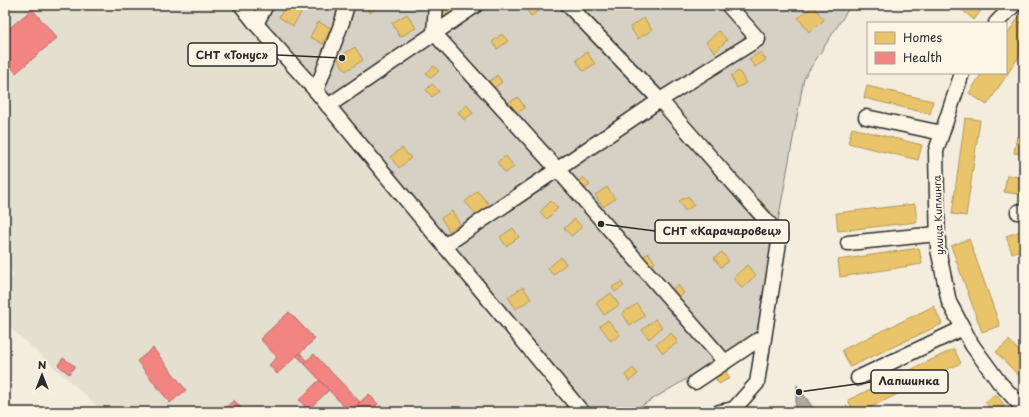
<svg xmlns="http://www.w3.org/2000/svg" width="1029" height="417" font-family="'Playpen Sans',sans-serif">
<style>
.built{fill:#e5dfd0}
.green{fill:#d6d1c4;stroke:#807e78}
.water{fill:#afaaa0;stroke:#7a7771}
.homes{fill:#e9c46a;stroke:#b09657}
.health{fill:#f28482;stroke:#b66968}
.lines{fill:none;stroke-linecap:round;stroke-linejoin:round}
.minor-casing{stroke:#2b2b2b;stroke-width:17}
.minor{stroke:#fcf5e5;stroke-width:14}
.labels{text-anchor:middle;stroke-width:4;stroke-linejoin:round;paint-order:stroke}
.street-label{font-size:10px;fill:#2b2b2b;stroke:#fcf5e5}
.leader{fill:none;stroke:#2b2b2b;stroke-width:1.5}
.callout-dot{fill:#2b2b2b;stroke:#fcf5e5;stroke-width:1.5}
.callout{fill:#fcf5e5;stroke:#2b2b2b;stroke-width:1.5}
.callout-label{font-size:11px;text-anchor:middle;font-weight:bold;fill:#2b2b2b}
</style>
<rect width="100%" height="100%" fill="#f4edde"/>
<filter id="ink" filterUnits="userSpaceOnUse"><feTurbulence type="fractalNoise" baseFrequency=".025" numOctaves="2"/><feDisplacementMap in="SourceGraphic" scale="8" xChannelSelector="R" yChannelSelector="G"/><feConvolveMatrix kernelMatrix="1 2 1 2 8 2 1 2 1" color-interpolation-filters="sRGB"/></filter>
<g filter="url(#ink)">
<polygon class="built" points="5,5 238,5 577,412 104,412 5,323 5,284 14,275 5,262"/>
<polygon class="green" points="238,5 851,5 804,78 757,337 631,412 589,412 327,111"/>
<polygon class="water" points="797,385 816,412 795,412"/>
<g class="homes">
<polygon points="286,5 288,5 301,13 293,26 279,17"/>
<polygon points="363,5 377,5 378,6 370,13"/>
<rect x="443" y="5" width="9" height="9"/>
<polygon points="527,5 544,5 545,7 531,16 525,8 528,6"/>
<polygon points="964,5 985,5 974,20 961,9"/>
<polygon points="813,6 824,20 809,32 798,18"/>
<polygon points="407,14 416,28 400,37 392,23"/>
<polygon points="1019,16 1024,19 1024,49 987,105 969,93 982,73 1006,73 1006,37"/>
<polygon points="644,18 652,30 638,39 630,27"/>
<polygon points="318,22 331,28 323,44 310,37"/>
<polygon points="719,31 727,40 715,52 706,42"/>
<polygon points="502,34 508,41 497,49 492,42"/>
<polygon points="355,47 363,60 346,71 337,58"/>
<polygon points="587,52 595,64 583,71 576,60"/>
<polygon points="761,52 766,60 755,67 749,59"/>
<polygon points="434,66 439,71 431,78 426,73"/>
<polygon points="739,71 746,83 737,88 731,76"/>
<polygon points="497,75 502,82 494,88 489,82"/>
<polygon points="432,84 439,91 432,97 426,90"/>
<polygon points="867,86 933,101 930,114 864,98"/>
<polygon points="518,97 525,108 515,114 508,103"/>
<polygon points="467,105 473,113 464,120 458,112"/>
<polygon points="965,118 980,120 966,216 952,214"/>
<polygon points="852,128 922,145 918,160 848,143"/>
<polygon points="1017,136 1024,138 1024,155 1014,153"/>
<polygon points="402,148 411,158 399,168 390,157"/>
<polygon points="506,156 514,167 505,173 497,162"/>
<polygon points="1007,175 1024,178 1024,195 1004,192"/>
<polygon points="583,177 590,185 583,190 577,182"/>
<polygon points="607,187 615,199 603,207 595,195"/>
<polygon points="477,191 489,204 477,215 465,202"/>
<polygon points="688,196 694,205 685,211 679,201"/>
<polygon points="760,200 771,212 759,224 748,212"/>
<polygon points="551,201 558,208 547,219 540,212"/>
<polygon points="915,204 917,222 838,231 836,213"/>
<polygon points="452,211 460,224 449,231 441,218"/>
<polygon points="575,219 582,227 571,236 564,228"/>
<polygon points="513,228 519,237 506,246 500,237"/>
<polygon points="1024,230 1024,249 1012,253 1006,236"/>
<polygon points="969,239 1000,326 982,332 951,246"/>
<polygon points="919,248 922,264 840,277 838,260"/>
<polygon points="722,252 729,261 721,267 714,258"/>
<polygon points="649,253 655,263 645,269 639,259"/>
<polygon points="561,257 566,264 553,275 548,268"/>
<polygon points="747,265 756,275 742,288 733,278"/>
<polygon points="621,282 624,286 615,292 612,287"/>
<polygon points="678,285 684,293 676,300 669,292"/>
<polygon points="523,287 531,299 516,309 508,297"/>
<polygon points="611,293 619,305 604,315 596,303"/>
<polygon points="637,304 645,316 630,325 622,313"/>
<polygon points="934,306 942,324 850,367 842,350"/>
<polygon points="655,319 662,327 649,339 642,330"/>
<polygon points="608,320 620,335 611,341 600,326"/>
<polygon points="671,333 678,342 663,353 656,344"/>
<polygon points="1009,340 1024,357 1024,369 1018,375 996,352"/>
<polygon points="954,349 961,363 861,412 854,412 848,400"/>
<polygon points="723,367 730,378 719,384 712,373"/>
<polygon points="633,368 638,374 629,381 625,375"/>
<polygon points="995,394 1005,405 998,412 994,412 985,402"/>
</g>
<g class="health">
<polygon points="32,9 57,38 16,73 5,60 5,32"/>
<polygon points="289,312 315,339 277,374 269,365 277,357 260,339"/>
<polygon points="153,348 186,390 170,403 137,361"/>
<polygon points="300,353 307,361 304,363 297,356"/>
<polygon points="314,354 360,402 349,412 304,363"/>
<polygon points="63,358 75,366 69,374 58,365"/>
<polygon points="319,380 329,390 308,410 299,400"/>
<polygon points="369,394 378,404 369,412 349,412"/>
<polygon points="234,400 242,409 238,412 221,412"/>
</g>
<g class="lines">
<g class="minor-casing">
<g id="minor">
<polyline points="241,5 256,24 316,91 582,412"/>
<polyline points="436,5 434,33 558,170 725,362"/>
<polyline points="568,5 660,100 780,236 757,383 734,409"/>
<polyline points="996,23 1014,5"/>
<polyline points="256,24 266,5"/>
<polyline points="962,73 936,151 938,249 949,302 972,345 999,382 1024,409"/>
<polyline points="316,91 342,22 347,5"/>
<polyline points="328,106 476,5"/>
<polyline points="866,117 942,133"/>
<polyline points="1018,212 1024,211"/>
<polyline points="848,243 937,234"/>
<polyline points="444,246 660,100 758,39 728,5"/>
<polyline points="858,378 963,328"/>
<polyline points="695,382 764,336"/>
<polyline points="719,412 734,409 737,412"/>
</g>
</g>
<use href="#minor" class="minor"/>
</g>
</g>
<g class="labels">
<g class="street-label">
<text transform="translate(938 215) rotate(-92)" y="4">улица Киплинга</text>
</g>
</g>
<path class="leader" d="M342 58L277 55M601 224L655 231M799 392L871 382"/>
<g class="callout-dot">
<circle cx="342" cy="58" r="4"/>
<circle cx="601" cy="224" r="4"/>
<circle cx="799" cy="392" r="4"/>
</g>
<g class="callout">
<rect x="188" y="43" width="89" height="23" rx="4"/>
<rect x="655" y="220" width="134" height="23" rx="4"/>
<rect x="871" y="370" width="77" height="23" rx="4"/>
</g>
<g class="callout-label">
<text x="232" y="59">СНТ «Тонус»</text>
<text x="722" y="235">СНТ «Карачаровец»</text>
<text x="909" y="385">Лапшинка</text>
</g>
<rect width="1029" height="417" fill="none" stroke="#fcf5e5" stroke-width="20"/>
<rect x="10" y="10" width="1009" height="397" fill="none" stroke="#2b2b2b" stroke-width="1.5" filter="url(#ink)"/>
<rect x="867" y="22" width="140" height="52" fill="#fcf5e5" stroke="#a8a49b"/>
<rect x="875" y="32" width="20" height="12" fill="#e9c46a" stroke="#a8a49b"/>
<text x="903" y="42" font-size="12" fill="#2b2b2b">Homes</text>
<rect x="875" y="52" width="20" height="12" fill="#f28482" stroke="#a8a49b"/>
<text x="903" y="62" font-size="12" fill="#2b2b2b">Health</text>
<g transform="translate(42 375)" stroke="#fcf5e5" stroke-width="3" paint-order="stroke">
<path d="M0-3L7 15L0 10L-7 15Z" fill="#2b2b2b"/>
<text y="-6" font-size="11" font-weight="bold" text-anchor="middle" fill="#2b2b2b">N</text>
</g>
</svg>
